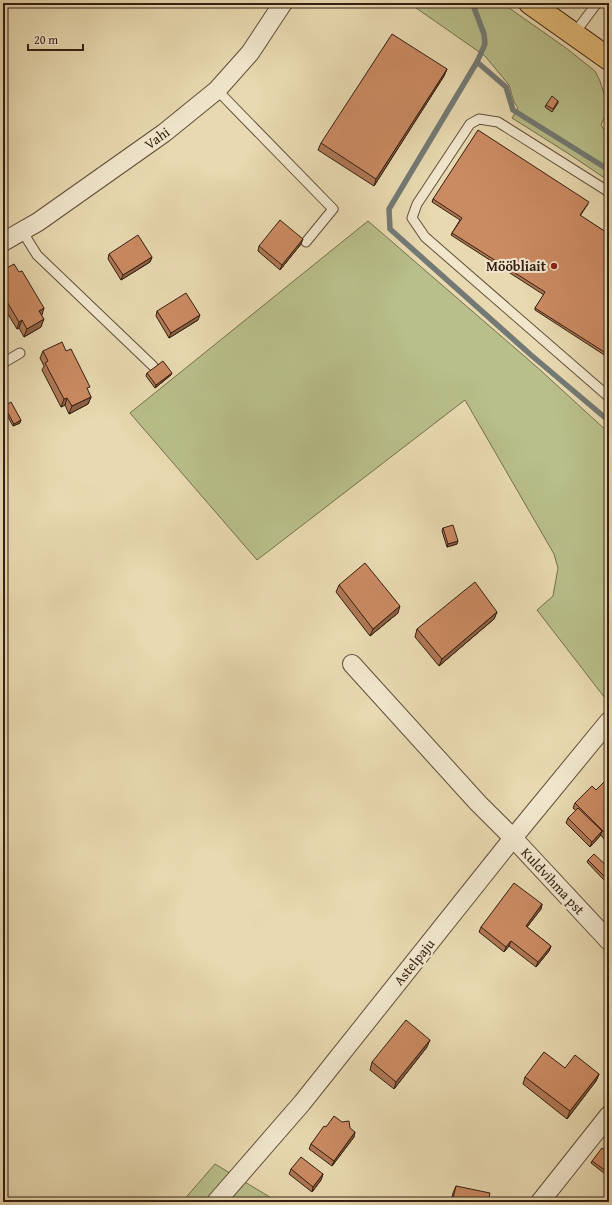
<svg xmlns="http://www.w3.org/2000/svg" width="612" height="1205" font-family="'Gentium Book Plus',serif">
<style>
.green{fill:#b8bf8a;stroke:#766e4e}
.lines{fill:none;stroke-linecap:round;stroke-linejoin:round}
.stream{stroke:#737a75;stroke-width:5.5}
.lane-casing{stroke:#624d3a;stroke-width:11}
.street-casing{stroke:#624d3a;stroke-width:20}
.highway-casing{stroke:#351e12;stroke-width:24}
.lane{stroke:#f0e6cc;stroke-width:9}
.street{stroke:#f0e6cc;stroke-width:18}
.highway{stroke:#e4bc78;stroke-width:22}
.wall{fill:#ae7754;stroke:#351e12}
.shaded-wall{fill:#8d6145;stroke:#351e12}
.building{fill:#ca8a62;stroke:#351e12}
.poi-dot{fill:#8f2418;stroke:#f0e6cc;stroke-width:1.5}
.labels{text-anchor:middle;stroke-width:4;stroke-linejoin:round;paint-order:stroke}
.street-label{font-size:14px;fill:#351e12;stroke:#f0e6cc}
.poi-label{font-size:14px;font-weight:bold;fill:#351e12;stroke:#f0e6cc;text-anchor:end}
</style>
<rect width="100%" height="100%" fill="#e8d9b0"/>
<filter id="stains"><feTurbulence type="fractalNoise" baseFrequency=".005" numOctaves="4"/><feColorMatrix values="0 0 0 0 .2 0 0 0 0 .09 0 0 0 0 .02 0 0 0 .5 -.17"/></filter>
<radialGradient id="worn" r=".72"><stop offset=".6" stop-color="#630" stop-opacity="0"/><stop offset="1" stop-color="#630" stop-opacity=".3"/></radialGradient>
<g class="green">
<polygon points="409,3 502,3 566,48 595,71 600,81 605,97 607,111 601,125 608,136 605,154 609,155 609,181 569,154 512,118 518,108 514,102 509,85 485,56"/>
<polygon points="368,221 538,368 609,433 609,700 608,702 537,610 553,596 558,568 554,554 465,400 257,560 130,413"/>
<polygon points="215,1164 278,1202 182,1202"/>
</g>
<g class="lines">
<g class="stream">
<polyline points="473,5 484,34 485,44 477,62 389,209 390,229 531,355 609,421"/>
<polyline points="477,62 506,87 513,110 609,170"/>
</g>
<g class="lane-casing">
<g id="lane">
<polyline points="574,34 597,3"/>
<polyline points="217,90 333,209 306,242"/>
<polyline points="609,192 498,122 479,119 470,124 417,204 412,218 425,237 609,397"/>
<polyline points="22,231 37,255 153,366"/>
<polyline points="3,363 20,353"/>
</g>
</g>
<g class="street-casing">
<g id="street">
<polyline points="3,242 38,222 164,133 217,90 250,53 283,3"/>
<polyline points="352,664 478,803 513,838 609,941"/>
<polyline points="216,1202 302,1103 513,838 609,721"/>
<polyline points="540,1202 609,1115"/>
</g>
</g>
<g class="highway-casing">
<polyline id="highway" points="530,3 609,59"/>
</g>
<use href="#lane" class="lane"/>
<use href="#street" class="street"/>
<use href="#highway" class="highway"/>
</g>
<g class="wall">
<polygon points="447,69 444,76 374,186 318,150 321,143"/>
<polygon points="558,101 558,103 552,112 545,107 546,105"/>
<polygon points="433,199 588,204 580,216 609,234 609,358 535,310 535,308 544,295 451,235 452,233 460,220 432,202"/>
<polygon points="301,244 280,270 258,251 259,246"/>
<polygon points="109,254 152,257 150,262 121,280 108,259"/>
<polygon points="3,270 42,315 41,315 41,327 24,337 19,328 17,329 3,306"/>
<polygon points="157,311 198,320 169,338 156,316"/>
<polygon points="43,351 66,351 91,397 88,404 69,414 65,405 61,407 42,370 44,366 40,358"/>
<polygon points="147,373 171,375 155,388 146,376"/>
<polygon points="4,406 20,423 13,426 3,408"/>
<polygon points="443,528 457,544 447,547 442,531"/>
<polygon points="339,585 398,613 370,636 336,592"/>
<polygon points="497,612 494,619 439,666 415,637 417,629"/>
<polygon points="609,787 609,834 604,839 601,835 600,836 590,847 566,823 568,818 576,811 573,808 575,803 596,790"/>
<polygon points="588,860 609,868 604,880 587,862"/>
<polygon points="542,904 541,909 527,927 551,946 549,951 536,967 509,946 504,952 479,932 481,927"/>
<polygon points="427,1047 394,1089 370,1070 372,1062"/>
<polygon points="565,1068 599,1074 596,1081 567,1119 523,1084 525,1077"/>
<polygon points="326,1127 350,1128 354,1137 332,1166 309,1149 311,1144"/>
<polygon points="609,1153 609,1177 591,1163 592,1161"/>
<polygon points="291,1169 323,1174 321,1180 312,1192 289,1174"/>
<polygon points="456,1186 488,1202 451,1202 453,1193"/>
</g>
<g class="shaded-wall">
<polygon points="447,69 444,76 374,186 376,179"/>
<polygon points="303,239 301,244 280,270 282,265"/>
<polygon points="152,257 150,262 121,280 123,275"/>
<polygon points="44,308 42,315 36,318 39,311"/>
<polygon points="200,315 198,320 169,338 171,333"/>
<polygon points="44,319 41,327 24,337 27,329"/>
<polygon points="22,320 19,328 17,329 19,322"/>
<polygon points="172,373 171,375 155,388 156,385"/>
<polygon points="91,397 88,404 69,414 72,406"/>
<polygon points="67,398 65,405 61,407 64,399"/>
<polygon points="21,420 20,423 13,426 14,424"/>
<polygon points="458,541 457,544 447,547 448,544"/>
<polygon points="400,606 398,613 370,636 373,629"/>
<polygon points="497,612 494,619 439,666 442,659"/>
<polygon points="602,831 600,836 590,847 592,842"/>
<polygon points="609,831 609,834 604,839 606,834"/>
<polygon points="542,904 541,909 524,931 526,926"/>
<polygon points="511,941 509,946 504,952 506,947"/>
<polygon points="551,946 549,951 536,967 538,962"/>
<polygon points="430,1040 427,1047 394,1089 396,1082"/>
<polygon points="599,1074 596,1081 567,1119 570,1111"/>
<polygon points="355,1132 354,1137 332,1166 334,1161"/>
<polygon points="323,1174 321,1180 312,1192 313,1187"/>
</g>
<g class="building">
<polygon points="392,34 447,69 376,179 321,143"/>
<polygon points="552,96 558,101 553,109 546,105"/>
<polygon points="478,130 589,202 580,215 609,234 609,355 535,308 545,292 452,233 462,218 433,199"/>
<polygon points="280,220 303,239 282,265 259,246"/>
<polygon points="138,235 152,257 123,275 109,254"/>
<polygon points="14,264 19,272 22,271 44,308 39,311 44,319 27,329 22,320 19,322 3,295 3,270"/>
<polygon points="186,293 200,315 171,333 157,311"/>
<polygon points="62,342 66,351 71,349 90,387 87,388 91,397 72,406 67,398 64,399 45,363 48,361 43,351"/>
<polygon points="163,361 172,373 156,385 147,373"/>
<polygon points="11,402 21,420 14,424 4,406"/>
<polygon points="453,525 458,541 448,544 443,528"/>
<polygon points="365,563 400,606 373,629 339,585"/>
<polygon points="475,582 497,612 442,659 417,629"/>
<polygon points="604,782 609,787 609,831 606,834 575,803 592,786 596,790"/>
<polygon points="578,808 602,831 592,842 568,818"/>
<polygon points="594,854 609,868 609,873 605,877 588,860"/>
<polygon points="514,883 542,904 526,926 551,946 538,962 511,941 506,947 481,927"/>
<polygon points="406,1020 430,1040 396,1082 372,1062"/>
<polygon points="544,1052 565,1068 575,1055 599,1074 570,1111 525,1077"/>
<polygon points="334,1116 342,1122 349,1121 350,1128 355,1132 334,1161 311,1144 324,1126 326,1127"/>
<polygon points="602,1148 609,1153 609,1173 592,1161"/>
<polygon points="301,1157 323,1174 313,1187 291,1169"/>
<polygon points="456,1186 490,1193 488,1202 452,1202"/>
</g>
<circle class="poi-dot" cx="554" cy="266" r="4"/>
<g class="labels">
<g class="street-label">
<text transform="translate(157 138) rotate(-36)" y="5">Vahi</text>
<text transform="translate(553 881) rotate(47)" y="5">Kuldvihma pst</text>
<text transform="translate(414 962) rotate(-51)" y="5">Astelpaju</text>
</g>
<g class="poi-label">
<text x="546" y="271">Mööbliait</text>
</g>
</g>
<rect width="612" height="1205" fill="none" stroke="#e8d9b0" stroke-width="16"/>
<rect x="4" y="4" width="604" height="1197" fill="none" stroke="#351e12" stroke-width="2"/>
<rect x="8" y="8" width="596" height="1189" fill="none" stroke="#351e12"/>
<path d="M28 44v6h55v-6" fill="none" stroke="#351e12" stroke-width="2"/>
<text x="34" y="44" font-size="12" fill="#351e12" stroke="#f0e6cc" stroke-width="3" paint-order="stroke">20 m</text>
<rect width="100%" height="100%" filter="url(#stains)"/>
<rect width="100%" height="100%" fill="url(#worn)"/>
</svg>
